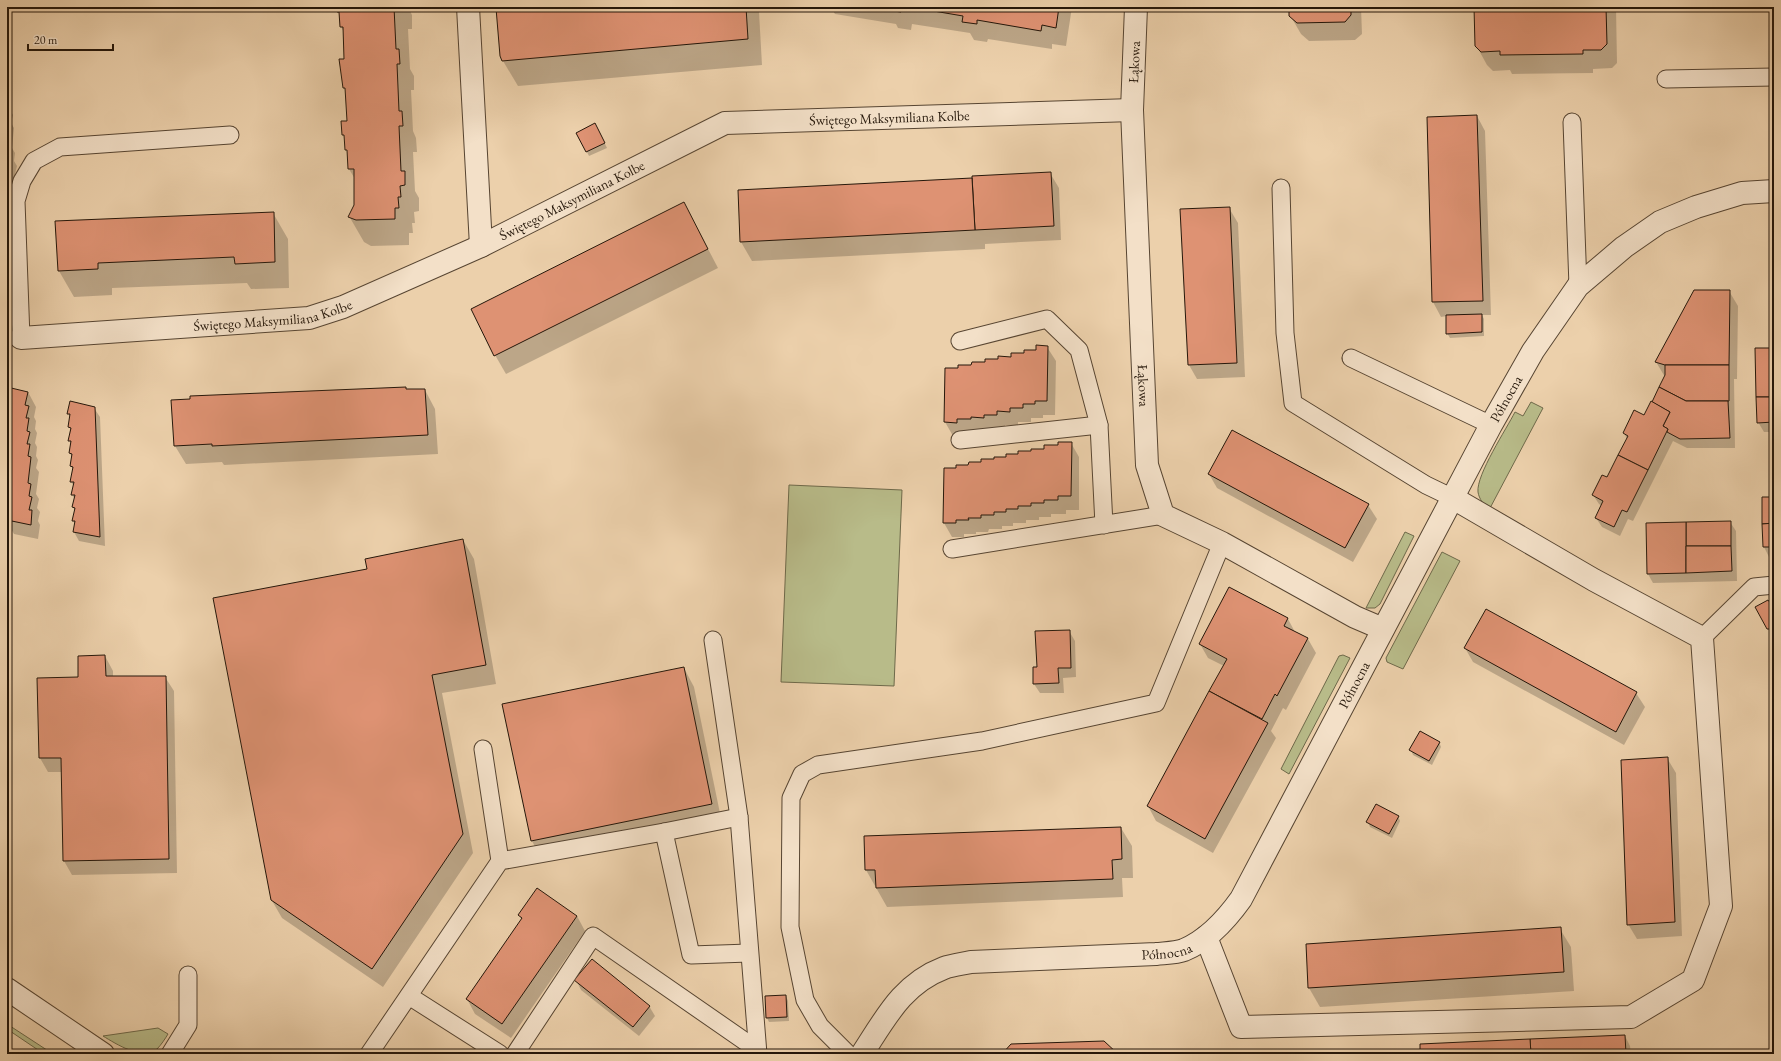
<svg xmlns="http://www.w3.org/2000/svg" width="1781" height="1061" font-family="'EB Garamond',serif">
<style>
.green{fill:#b8bb89;stroke:#6e694a}
.shadow{fill:#0003}
.building{fill:#de9273;stroke:#25170a}
.lines{fill:none;stroke-linecap:round;stroke-linejoin:round}
.service-casing{stroke:#574532;stroke-width:19}
.minor-casing{stroke:#574532;stroke-width:24}
.tertiary-casing{stroke:#574532;stroke-width:24}
.service{stroke:#f3e0c8;stroke-width:17}
.minor{stroke:#f3e0c8;stroke-width:22}
.tertiary{stroke:#f3e0c8;stroke-width:22}
.labels{text-anchor:middle;stroke-width:4;stroke-linejoin:round;paint-order:stroke}
.street-label{font-size:14px;fill:#25170a;stroke:#f3e0c8}
</style>
<rect width="100%" height="100%" fill="#ecd0ab"/>
<filter id="stains"><feTurbulence type="fractalNoise" baseFrequency=".005" numOctaves="4"/><feColorMatrix values="0 0 0 0 .2 0 0 0 0 .09 0 0 0 0 .02 0 0 0 .5 -.17"/></filter>
<radialGradient id="worn" r=".72"><stop offset=".6" stop-color="#630" stop-opacity="0"/><stop offset="1" stop-color="#630" stop-opacity=".3"/></radialGradient>
<g class="green">
<path d="M 1531,402 L 1543,408 L 1489,510 C 1484,505 1479,499 1478,492 C 1476,475 1507,428 1515,412 L 1523,416 Z"/>
<polygon points="789,485 902,490 894,686 781,682"/>
<polygon points="1405,532 1414,536 1380,604 1375,608 1366,608"/>
<polygon points="1442,552 1460,561 1403,669 1387,662 1386,658"/>
<polygon points="1343,655 1350,658 1289,774 1281,769 1339,656"/>
<polygon points="7,1024 53,1054 44,1054 7,1029"/>
<path d="M 158,1028 L 168,1034 C 165,1039 161,1045 157,1049 C 143,1061 116,1044 103,1036 Z"/>
</g>
<g class="shadow">
<polygon points="338,7 408,7 412,15 412,29 408,29 410,69 414,76 414,90 411,90 413,131 416,138 417,152 413,152 415,191 419,198 419,211 414,212 415,223 412,223 413,233 409,233 409,245 371,246 364,242 349,216 355,205 355,179 349,169 346,140 343,135 342,122 348,122 347,93 344,88 345,60 344,32 341,27"/>
<polygon points="511,7 756,7 759,12 762,65 518,86 503,61 497,8"/>
<polygon points="823,7 892,8 1072,7 1066,46 1052,44 1052,49 988,39 987,42 974,40 970,33 912,24 911,30 898,28 896,24 835,14 831,8"/>
<polygon points="1290,7 1361,7 1362,34 1355,40 1309,41 1301,34 1290,15"/>
<polygon points="1475,7 1616,7 1617,63 1612,68 1593,69 1593,73 1512,74 1510,70 1493,71 1487,65 1476,45"/>
<polygon points="7,58 10,62 8,83 12,88 10,110 13,115 11,123 14,128 12,148 15,153 14,161 17,166 15,174 19,179 16,192 7,190"/>
<polygon points="1477,116 1485,131 1491,315 1482,315 1484,319 1484,336 1450,338 1447,333 1447,316 1441,317 1433,302 1428,117"/>
<polygon points="598,129 607,148 589,156 577,133"/>
<polygon points="1050,173 1059,188 1061,240 985,244 985,249 752,261 741,242 739,191 971,179 973,182"/>
<polygon points="684,203 718,268 506,374 495,355"/>
<polygon points="1229,208 1238,223 1245,377 1197,379 1189,365"/>
<polygon points="273,213 288,239 289,288 251,289 247,283 112,288 112,295 74,297 59,271"/>
<polygon points="1695,291 1729,291 1738,306 1737,379 1734,379 1735,448 1687,448 1673,441 1633,521 1628,519 1620,536 1602,527 1596,518 1602,506 1599,504 1593,495 1608,478 1627,439 1624,433 1644,416 1653,403 1665,377 1656,362"/>
<polygon points="1047,347 1056,361 1055,415 1043,415 1043,418 1031,418 1031,422 1018,422 1018,426 1005,425 1005,429 953,436 945,422 959,369 1012,358"/>
<polygon points="1774,349 1774,432 1764,432 1758,422"/>
<polygon points="7,388 28,392 36,407 34,417 36,421 35,429 37,433 35,443 37,447 36,456 38,460 36,468 39,472 36,494 39,499 37,508 40,512 38,521 40,525 38,539 14,534 7,522"/>
<polygon points="405,388 407,390 425,390 435,409 438,454 224,465 222,462 186,464 175,446"/>
<polygon points="94,408 100,417 105,546 79,541 74,532 75,524 73,521 75,511 73,507 75,499 72,495 74,486 71,482 74,470 71,466 72,458 70,453 72,445 69,440 71,418 68,414"/>
<polygon points="1071,443 1079,457 1079,510 1066,510 1066,514 1051,514 1051,517 1039,517 1039,520 1026,520 1026,523 1013,523 1013,526 1002,526 1002,529 989,529 988,532 976,532 976,534 964,534 964,537 952,537 944,523 957,469"/>
<polygon points="1209,474 1368,505 1377,519 1353,562 1217,488"/>
<polygon points="1774,498 1774,557 1769,557 1764,547"/>
<polygon points="1730,522 1736,531 1737,581 1653,583 1648,574"/>
<polygon points="463,540 474,559 496,684 442,693 473,853 383,987 282,918 271,899 368,570"/>
<polygon points="1230,589 1288,619 1295,632 1308,639 1316,653 1286,710 1283,708 1271,731 1276,738 1213,853 1156,821 1148,806 1224,666 1208,658 1200,644"/>
<polygon points="1774,604 1774,639 1768,629 1771,606"/>
<polygon points="1069,631 1075,641 1076,677 1063,678 1064,693 1040,693 1034,684 1038,668"/>
<polygon points="1465,648 1636,693 1645,707 1624,745 1473,662"/>
<polygon points="105,656 113,671 113,677 165,677 174,691 177,873 72,875 64,861 62,772 48,772 40,758 79,678"/>
<polygon points="684,668 694,687 722,823 542,860 532,841"/>
<polygon points="1439,742 1441,747 1432,765 1413,755 1411,750"/>
<polygon points="1667,758 1676,773 1682,936 1637,939 1628,924"/>
<polygon points="1398,816 1400,821 1392,838 1370,827 1368,822"/>
<polygon points="1121,828 1132,846 1133,878 1122,878 1123,897 887,907 866,870 865,837"/>
<polygon points="519,915 577,916 585,931 511,1038 475,1014 467,999 522,920"/>
<polygon points="1560,929 1571,947 1574,991 1320,1007 1309,988 1307,945"/>
<polygon points="576,980 649,1006 655,1016 639,1036 581,990"/>
<polygon points="786,996 788,1001 789,1021 769,1022 767,1018"/>
<polygon points="1625,1036 1630,1046 1631,1054 1421,1054"/>
</g>
<g class="building">
<polygon points="337,7 394,7 396,49 399,49 400,64 397,64 399,111 402,111 403,126 399,126 401,171 405,171 405,185 400,186 401,197 398,197 399,208 395,208 395,219 356,220 348,217 354,205 354,169 348,169 347,150 345,150 344,135 342,135 341,121 347,121 345,88 343,88 339,59 344,59 343,27 340,27 339,12 337,12"/>
<polygon points="746,7 748,39 502,61 500,56 496,8"/>
<polygon points="887,7 901,7 901,12 886,10"/>
<polygon points="910,7 1059,7 1056,28 1042,25 1041,31 977,20 977,24 962,22 963,16"/>
<polygon points="1289,7 1351,7 1351,15 1345,22 1297,23 1289,16"/>
<polygon points="1474,7 1606,7 1607,44 1601,50 1583,50 1583,54 1500,55 1500,51 1481,52 1475,46"/>
<polygon points="1477,115 1483,301 1432,302 1427,117"/>
<polygon points="595,123 605,143 586,152 576,133"/>
<polygon points="7,164 11,164 8,178 7,178"/>
<polygon points="1051,172 1054,226 975,230 972,176"/>
<polygon points="972,178 975,230 740,242 738,190"/>
<polygon points="684,202 708,249 494,356 471,309"/>
<polygon points="1230,207 1237,363 1188,365 1180,209"/>
<polygon points="274,212 275,262 235,264 234,257 98,263 98,269 58,271 55,221"/>
<polygon points="1694,290 1730,290 1729,365 1665,365 1655,362"/>
<polygon points="1482,314 1482,332 1446,334 1446,315"/>
<polygon points="1036,345 1048,346 1047,401 1035,401 1035,404 1023,404 1023,408 1010,408 1010,412 997,411 997,415 984,415 984,418 971,417 971,419 957,419 957,423 944,422 945,368 958,368 958,365 971,365 972,362 985,362 985,359 998,359 998,356 1011,357 1011,353 1024,353 1024,350 1036,350"/>
<polygon points="1755,348 1774,348 1774,397 1756,397"/>
<polygon points="1665,365 1729,365 1729,401 1686,401 1659,387 1665,375"/>
<polygon points="7,387 28,392 25,405 29,406 26,418 29,418 27,431 30,432 27,444 30,444 28,456 31,457 28,483 31,484 29,496 32,497 29,510 32,510 31,525 7,520"/>
<polygon points="406,387 406,389 425,389 428,435 212,446 212,444 174,446 171,400 190,399 190,396"/>
<polygon points="1659,387 1686,401 1728,401 1730,438 1680,439 1667,432 1668,429 1663,426 1670,412 1652,402"/>
<polygon points="1756,397 1774,397 1774,422 1757,423"/>
<polygon points="70,401 95,407 100,537 73,532 75,521 72,521 75,508 72,507 75,495 71,495 74,482 70,482 73,467 70,466 72,454 69,453 71,441 68,441 71,428 68,427 70,414 67,414"/>
<polygon points="1651,401 1670,412 1663,426 1668,429 1648,470 1618,455 1628,436 1623,433 1634,410 1644,415"/>
<polygon points="1232,430 1369,504 1345,548 1208,474"/>
<polygon points="1058,442 1072,442 1071,496 1058,496 1058,500 1044,500 1044,503 1031,503 1031,506 1018,506 1018,509 1006,509 1006,512 994,512 994,515 981,515 981,518 968,518 969,520 956,520 956,523 943,523 944,468 956,468 956,465 968,465 969,462 981,462 981,459 994,459 994,457 1006,457 1006,454 1018,454 1018,451 1031,451 1031,449 1044,449 1044,445 1058,445"/>
<polygon points="1618,455 1648,470 1627,512 1622,510 1614,527 1595,518 1603,501 1592,495 1602,475 1607,477"/>
<polygon points="1762,497 1774,497 1774,523 1762,524"/>
<polygon points="1731,521 1731,546 1686,546 1686,522"/>
<polygon points="1686,522 1686,573 1647,574 1646,523"/>
<polygon points="1774,523 1774,547 1763,547 1762,524"/>
<polygon points="463,539 486,665 432,675 463,834 372,969 271,900 213,598 367,569 365,559"/>
<polygon points="1686,546 1731,546 1732,571 1686,573"/>
<polygon points="1229,587 1288,618 1284,626 1308,638 1277,696 1275,694 1262,719 1209,691 1227,659 1199,644"/>
<polygon points="1768,600 1771,604 1774,602 1774,629 1767,629 1755,607"/>
<polygon points="1486,609 1637,692 1616,732 1464,648"/>
<polygon points="1070,630 1071,668 1058,668 1059,683 1033,684 1033,667 1037,667 1035,631"/>
<polygon points="105,655 106,676 166,676 169,859 63,861 61,758 39,758 37,678 78,677 78,656"/>
<polygon points="684,667 712,804 531,841 502,704"/>
<polygon points="1209,691 1268,723 1205,839 1147,806"/>
<polygon points="1420,731 1440,742 1429,761 1409,750"/>
<polygon points="1668,757 1675,922 1627,925 1621,760"/>
<polygon points="1376,804 1399,816 1389,834 1366,822"/>
<polygon points="1121,827 1122,859 1112,860 1113,879 876,888 875,870 865,870 864,836"/>
<polygon points="537,888 577,916 502,1024 466,999 522,918 518,915"/>
<polygon points="1561,927 1564,972 1308,988 1306,944"/>
<polygon points="592,959 650,1006 633,1027 574,980"/>
<polygon points="786,995 787,1017 766,1018 765,996"/>
<polygon points="1625,1035 1626,1054 1531,1054 1530,1039"/>
<polygon points="1530,1039 1531,1054 1420,1054 1420,1044"/>
<polygon points="1104,1041 1118,1054 1002,1054 1011,1044"/>
</g>
<g class="lines">
<g class="service-casing">
<g id="service">
<polyline points="1666,79 1774,77"/>
<polyline points="1572,122 1578,286"/>
<polyline points="1281,188 1285,333 1293,403 1426,485 1453,498"/>
<polyline points="21,338 16,201 22,181 34,161 60,147 230,135"/>
<polyline points="960,341 1047,319 1079,350 1099,425 1104,525"/>
<polyline points="1351,358 1491,425"/>
<polyline points="960,440 1099,425"/>
<polyline points="952,549 1163,515"/>
<polyline points="1702,638 1754,587 1774,585"/>
<polyline points="713,640 739,817 758,1054"/>
<polyline points="483,749 500,861"/>
<polyline points="664,832 739,817"/>
<polyline points="409,996 500,1054"/>
<polyline points="170,1054 188,1025 188,975"/>
<polyline points="369,1054 500,861 664,832 691,955 749,953"/>
<polyline points="515,1054 593,936 756,1049"/>
<polyline points="848,1054 820,1026 805,1000 790,927 791,798 802,774 818,765 982,741 1156,703 1222,543"/>
</g>
</g>
<g class="minor-casing">
<g id="minor">
<polyline points="468,7 481,246"/>
<path id="s1" d="M 1136,7 L 1132,110 L 1147,465 L 1163,515 L 1222,543 L 1355,617 L 1383,629"/>
<path id="s2" d="M 21,338 L 309,318 L 343,307 L 481,246 L 725,123 L 1132,110"/>
<polyline points="1206,937 1241,1027 1631,1017 1693,980 1721,906 1702,638 1594,580 1453,498"/>
<path id="s3" d="M 862,1054 C 885,1019 902,984 944,968 C 952,965 962,964 971,962 L 1156,954 C 1165,953 1176,953 1184,950 C 1208,940 1226,920 1241,899 L 1491,425 L 1533,351 L 1578,286 L 1624,247 L 1660,222 L 1696,207 L 1742,193 L 1774,191"/>
</g>
</g>
<g class="tertiary-casing">
<polyline id="tertiary" points="7,989 103,1054"/>
</g>
<use href="#service" class="service"/>
<use href="#minor" class="minor"/>
<use href="#tertiary" class="tertiary"/>
</g>
<g class="labels">
<g class="street-label">
<text transform="translate(1134 62) rotate(-87)" y="5">Łąkowa</text>
<text dy="5" stroke="none"><textPath href="#s2" startOffset="913">Świętego Maksymiliana Kolbe</textPath></text>
<text dy="5" stroke="none"><textPath href="#s2" startOffset="577">Świętego Maksymiliana Kolbe</textPath></text>
<text dy="5" stroke="none"><textPath href="#s2" startOffset="253">Świętego Maksymiliana Kolbe</textPath></text>
<text dy="5" stroke="none"><textPath href="#s1" startOffset="379">Łąkowa</textPath></text>
<text dy="5" stroke="none"><textPath href="#s3" startOffset="1006">Północna</textPath></text>
<text dy="5" stroke="none"><textPath href="#s3" startOffset="682">Północna</textPath></text>
<text dy="5" stroke="none"><textPath href="#s3" startOffset="345">Północna</textPath></text>
</g>
</g>
<rect width="1781" height="1061" fill="none" stroke="#ecd0ab" stroke-width="24"/>
<rect x="8" y="8" width="1765" height="1045" fill="none" stroke="#25170a" stroke-width="2"/>
<rect x="12" y="12" width="1757" height="1037" fill="none" stroke="#25170a"/>
<path d="M28 44v6h85v-6" fill="none" stroke="#25170a" stroke-width="2"/>
<text x="34" y="44" font-size="12" fill="#25170a" stroke="#f3e0c8" stroke-width="3" paint-order="stroke">20 m</text>
<rect width="100%" height="100%" filter="url(#stains)"/>
<rect width="100%" height="100%" fill="url(#worn)"/>
</svg>
